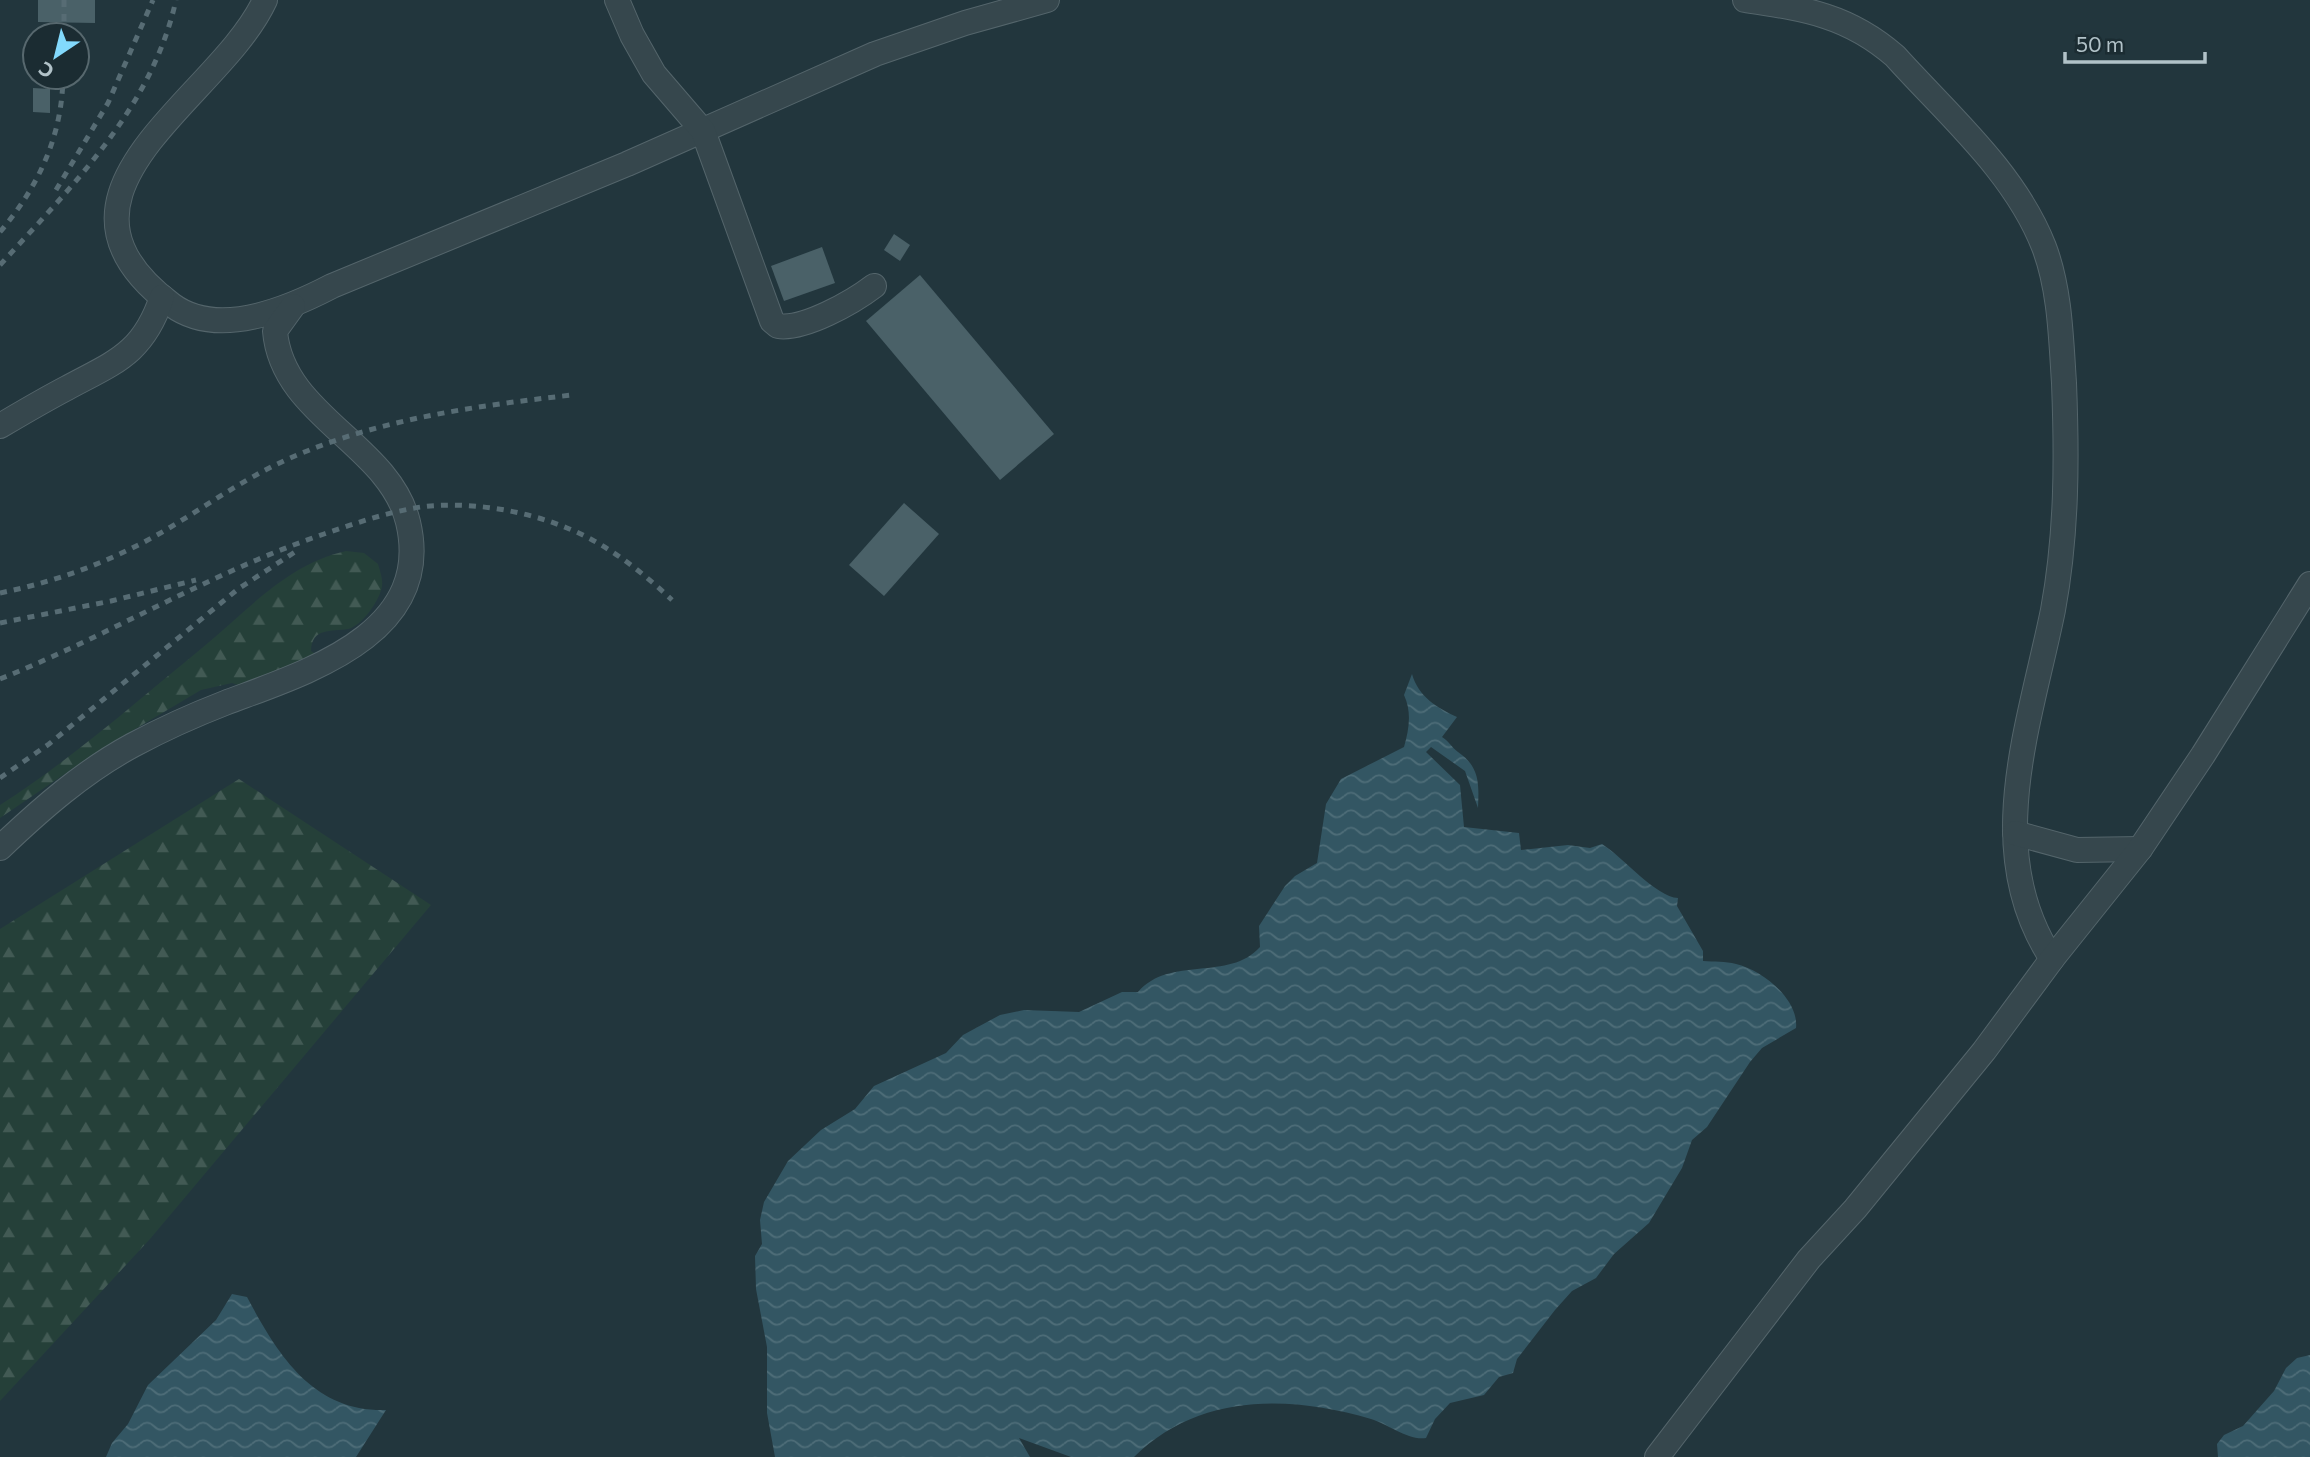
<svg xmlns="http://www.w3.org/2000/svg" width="2310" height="1457" font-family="Commissioner,sans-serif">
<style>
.forest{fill:url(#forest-firs)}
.water{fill:url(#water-waves)}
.building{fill:#4a6168}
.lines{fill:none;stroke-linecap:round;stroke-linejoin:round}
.minor-casing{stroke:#54656b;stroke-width:26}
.minor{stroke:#36474d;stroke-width:24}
.rail{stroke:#576c74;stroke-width:5;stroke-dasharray:7 7;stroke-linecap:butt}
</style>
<defs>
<pattern id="forest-firs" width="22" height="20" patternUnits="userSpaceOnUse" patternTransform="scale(1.75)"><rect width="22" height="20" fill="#254039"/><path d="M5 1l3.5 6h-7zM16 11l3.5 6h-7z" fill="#425a54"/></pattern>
<pattern id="water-waves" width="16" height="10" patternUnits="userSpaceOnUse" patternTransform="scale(1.75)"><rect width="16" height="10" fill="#335663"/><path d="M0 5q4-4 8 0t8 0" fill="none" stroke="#4e6d78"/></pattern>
</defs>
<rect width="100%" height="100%" fill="#22363d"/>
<g class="forest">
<path d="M 346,551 L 364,553 L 378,564 C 380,571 383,579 382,586 C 380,600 362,626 348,629 C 331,632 312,627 311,651 L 317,655 L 241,686 L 232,683 L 201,690 L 100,750 L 0,818 L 0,805 C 72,759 136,702 202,648 C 247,611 287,564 346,551 Z"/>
<polygon points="239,779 431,905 150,1239 0,1401 0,929"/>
</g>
<g class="water">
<path d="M 1412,674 C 1418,696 1437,708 1457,717 L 1442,737 C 1449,741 1452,748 1458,752 C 1480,767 1479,784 1478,808 L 1465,771 L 1431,747 L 1426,752 L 1460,785 L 1464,827 L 1519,833 L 1521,850 L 1568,845 L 1590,848 L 1602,844 C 1624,858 1656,897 1678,898 L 1677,906 L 1703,951 L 1703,961 C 1714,962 1725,961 1736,964 C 1762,970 1799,999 1796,1028 L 1762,1048 L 1750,1062 L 1707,1127 L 1692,1140 L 1682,1168 L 1649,1223 L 1614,1254 L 1596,1278 L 1572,1291 L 1555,1310 L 1517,1359 L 1513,1373 L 1499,1377 L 1484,1395 L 1450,1403 L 1435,1419 L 1426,1438 C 1409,1441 1388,1424 1371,1419 C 1289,1395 1199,1393 1134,1457 L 1071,1457 L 1019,1438 L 1030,1457 L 775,1457 L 767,1413 L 767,1347 L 756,1289 L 755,1256 L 762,1244 L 760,1220 L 764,1202 L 788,1161 L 821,1130 L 855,1109 L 874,1086 L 946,1053 L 963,1035 L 1000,1015 L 1024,1010 L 1079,1012 L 1122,992 L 1138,992 C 1170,955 1229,982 1260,947 L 1259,926 L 1285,886 L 1295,876 L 1317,863 L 1326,804 L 1341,779 L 1404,747 C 1409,730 1412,712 1404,695 Z"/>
<path d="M 232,1294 L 247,1297 C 278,1355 313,1412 386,1410 L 356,1457 L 106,1457 L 112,1443 L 128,1424 L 148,1385 L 216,1320 Z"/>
<polygon points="2310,1355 2310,1457 2218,1457 2217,1444 2224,1435 2243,1426 2274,1391 2286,1368 2297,1358"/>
</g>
<g class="building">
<polygon points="38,0 95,0 95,23 38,22"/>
<polygon points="33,88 50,89 50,113 33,112"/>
<polygon points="894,234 910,245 900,261 884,250"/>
<polygon points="822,247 835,283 784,301 771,266"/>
<polygon points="920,275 1054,434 1000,480 866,321"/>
<polygon points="904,503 939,534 884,596 849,565"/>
</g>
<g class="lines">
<g class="minor-casing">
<g id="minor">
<path d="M 265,0 C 219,100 22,193 172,305 C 218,339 288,309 332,286 L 627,164 L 875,54 L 965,23 L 1047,0"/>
<path d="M 617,0 L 632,35 L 654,74 L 703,131 L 772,321 L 778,326 C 804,330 853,302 874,286"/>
<path d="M 1745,0 C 1805,9 1848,15 1895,56 C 1947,114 2015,172 2044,247 C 2060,289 2061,338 2064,383 C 2067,459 2067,534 2053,610 C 2030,724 1981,852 2052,959"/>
<path d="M 0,426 C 22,413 44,400 67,388 C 115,362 143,354 162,297"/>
<polyline points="2015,833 2077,850 2140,849"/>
<path d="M 0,848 C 41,809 83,772 133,745 C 163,729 194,715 225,703 C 304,673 435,635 408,522 C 389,444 282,416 275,331 L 293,306"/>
<polyline points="1657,1457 1809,1259 1855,1209 1984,1051 2052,959 2140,849 2203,755 2310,584"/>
</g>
</g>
<use href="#minor" class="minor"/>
<g class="rail">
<polyline points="64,35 64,0"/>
<polyline points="56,190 108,103 153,0"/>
<path d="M 0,232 C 38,187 62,137 63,77"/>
<path d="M 0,265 C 72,186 152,108 176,0"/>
<path d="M 0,593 C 59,581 112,561 164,531 C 205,507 243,479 288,459 C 378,419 475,406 572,395"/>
<polyline points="0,623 111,601 196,580"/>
<path d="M 0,679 C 110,635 212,572 324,534 C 356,523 388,512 421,507 C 468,501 524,510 567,528 C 607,544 641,571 672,600"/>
<polyline points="0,778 49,744 238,589 298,550"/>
</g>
</g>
<g transform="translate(56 56) rotate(215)"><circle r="33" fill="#1b2c32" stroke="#57686e" stroke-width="2"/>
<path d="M0-5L12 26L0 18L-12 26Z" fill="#82d9fc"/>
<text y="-10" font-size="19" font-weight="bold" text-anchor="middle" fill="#b1c2c8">С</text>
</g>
<path d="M2065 52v10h140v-10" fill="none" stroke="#b1c2c8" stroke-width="3.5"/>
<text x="2076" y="52" font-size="21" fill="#b1c2c8" stroke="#1b2c32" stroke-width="5" paint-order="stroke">50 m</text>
</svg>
